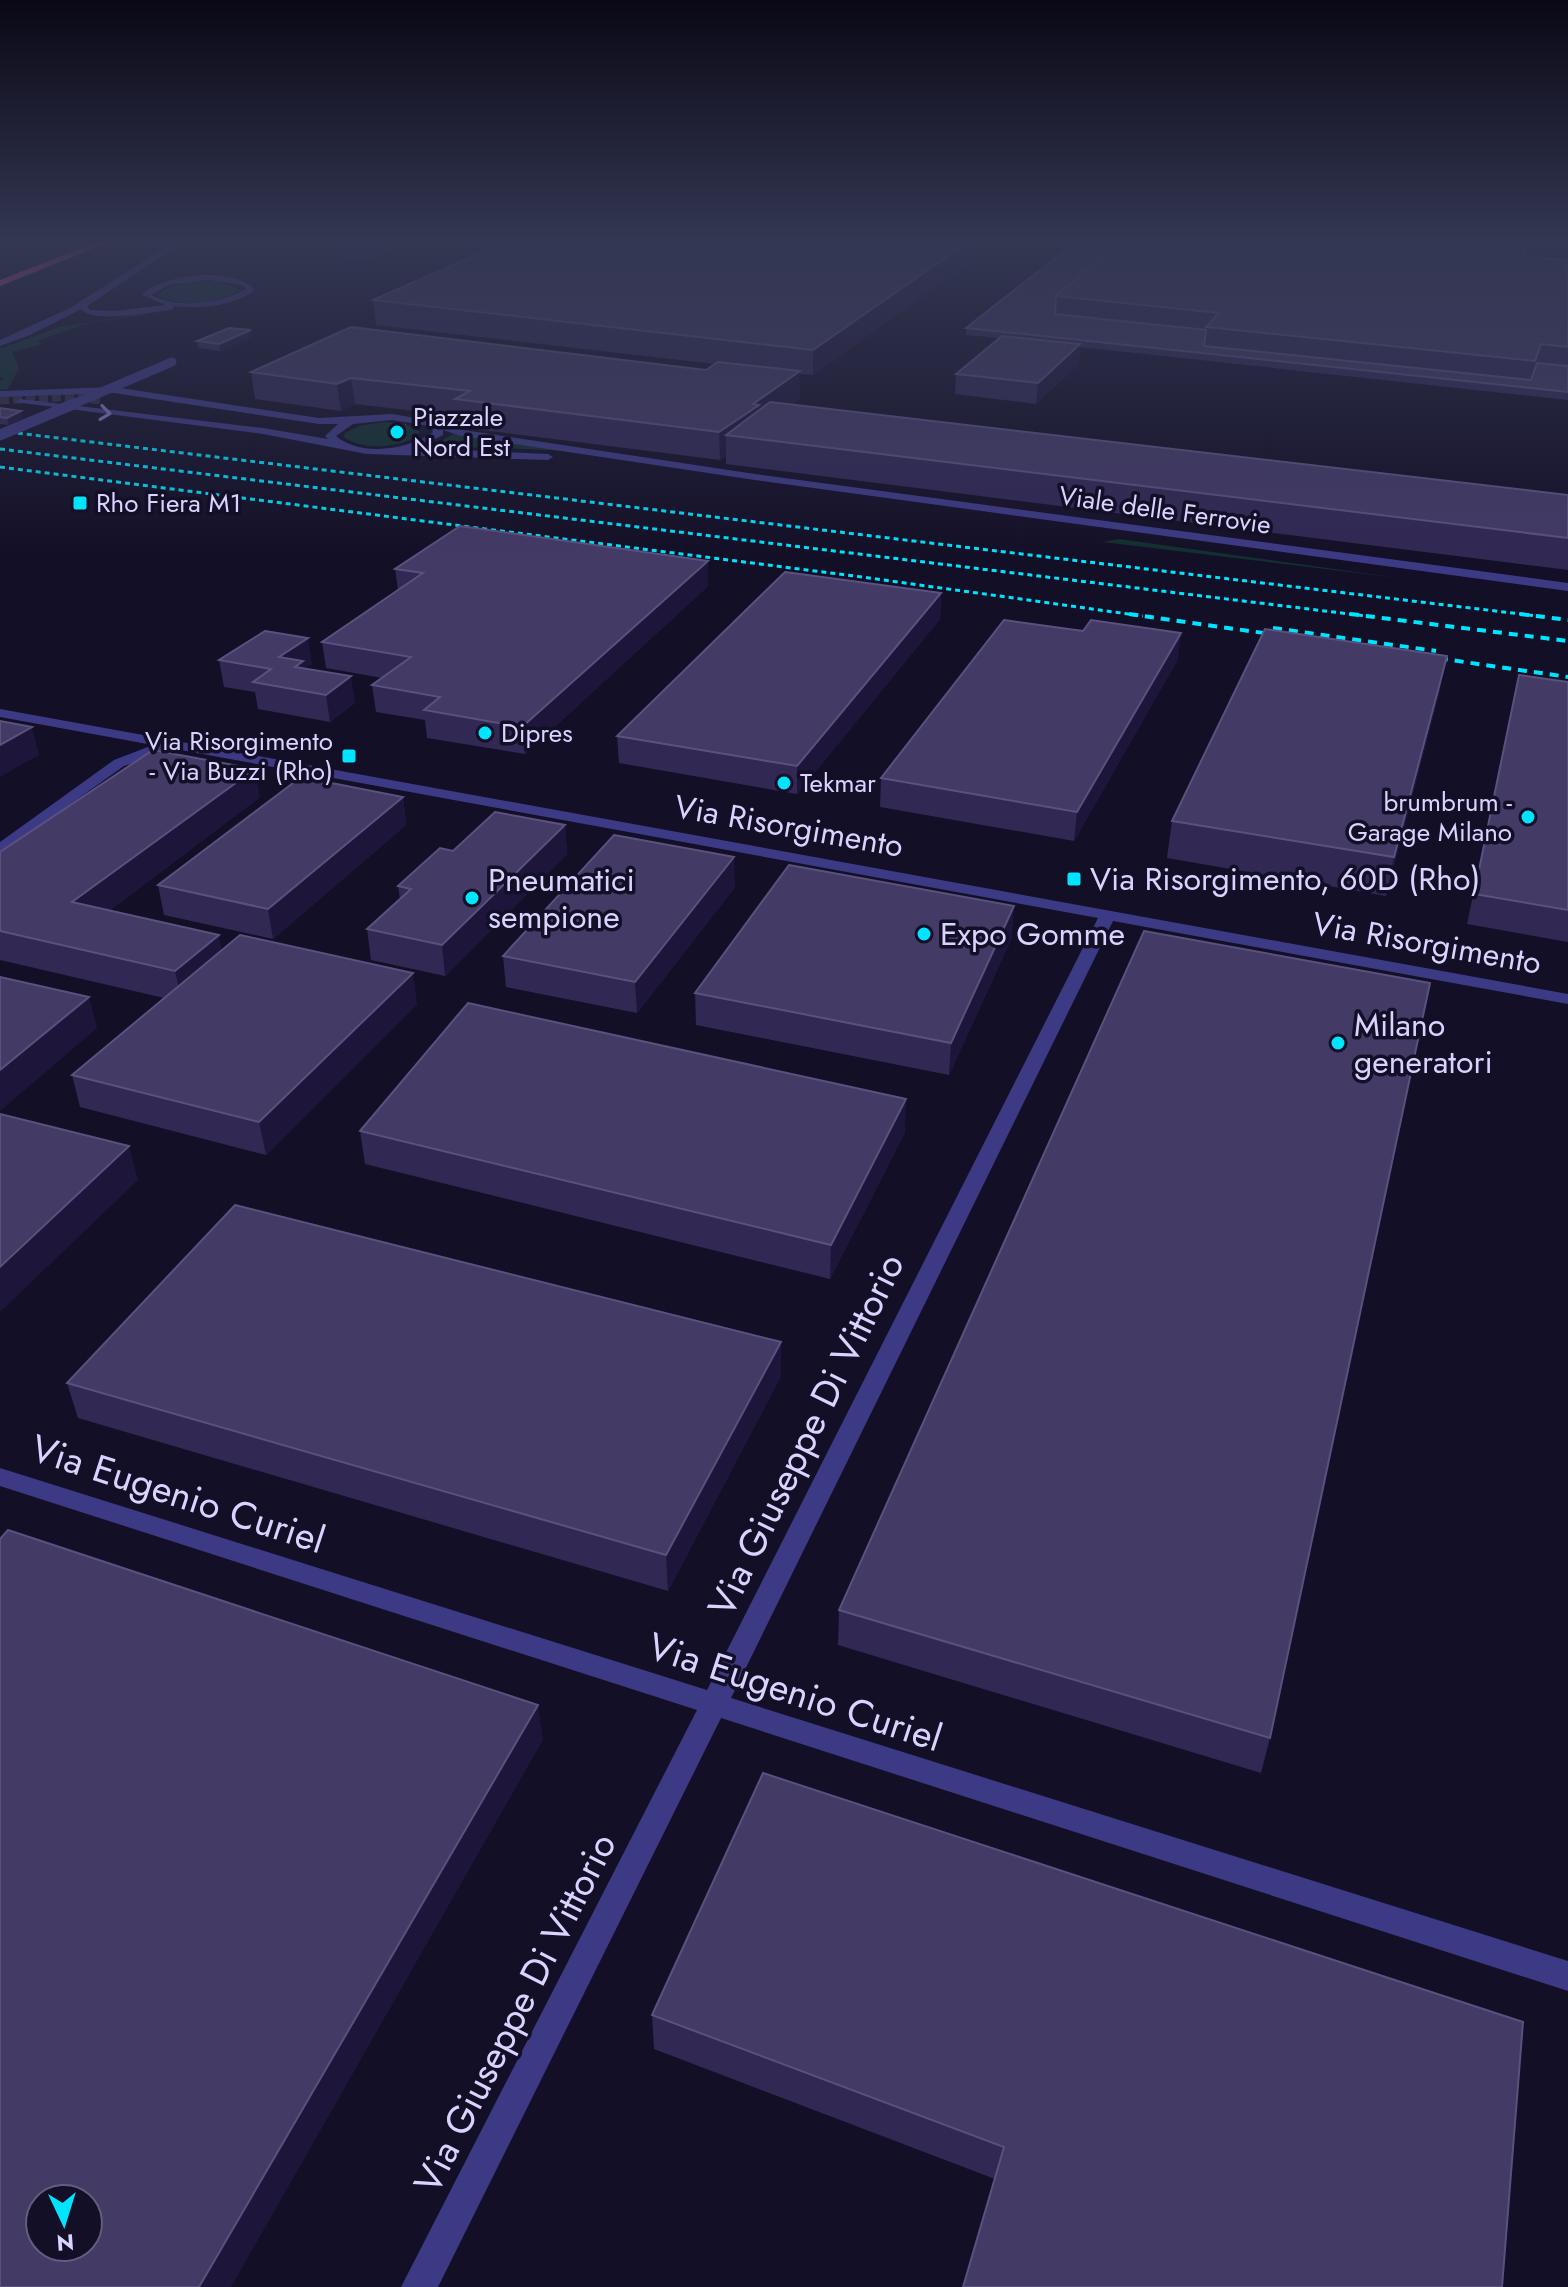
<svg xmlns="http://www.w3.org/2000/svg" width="1568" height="2287" font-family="Jost,sans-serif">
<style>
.green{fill:#12302f}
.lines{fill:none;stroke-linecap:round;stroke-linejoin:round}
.minor-tunnel{stroke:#312d47;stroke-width:9;stroke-dasharray:9 4;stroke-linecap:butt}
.minor{fill:#3d3a85;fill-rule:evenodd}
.highway{fill:#ff4fa3;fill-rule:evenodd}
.rail-far1{stroke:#00e5ff;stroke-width:3;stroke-dasharray:5 4;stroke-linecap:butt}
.rail{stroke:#00e5ff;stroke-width:4;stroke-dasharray:9 7;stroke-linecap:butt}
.minor-bridge-far1{stroke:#3d3a85;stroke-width:9}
.minor-bridge{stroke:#3d3a85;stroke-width:11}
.wall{fill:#312854}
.shaded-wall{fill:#1d163a}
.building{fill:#433a66;stroke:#5a527e;stroke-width:2;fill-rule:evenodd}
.oneway{stroke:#837fbc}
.poi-dot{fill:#00e5ff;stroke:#130f26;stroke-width:3}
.labels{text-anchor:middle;stroke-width:7;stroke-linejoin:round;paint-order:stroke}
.far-poi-label{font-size:26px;fill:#d9d4ff;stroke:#130f26;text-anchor:start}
.far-street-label{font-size:26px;fill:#d9d4ff;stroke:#130f26}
.street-label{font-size:32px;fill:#d9d4ff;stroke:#130f26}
.poi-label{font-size:32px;fill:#d9d4ff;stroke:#130f26;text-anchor:start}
.near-street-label{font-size:38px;fill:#d9d4ff;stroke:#130f26}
</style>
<rect width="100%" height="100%" fill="#130f26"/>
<g class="green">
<path d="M 193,282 L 220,282 L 239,289 C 223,305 177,307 158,295 L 168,287 Z"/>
<polygon points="142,314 144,315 88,323 37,341 43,344 12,352 19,368 8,389 0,390 0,381 5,378 0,377 0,349 59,327"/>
<path d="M 383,422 L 406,424 L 420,432 C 405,449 362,451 344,437 L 345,433 L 359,426 Z"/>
<polygon points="453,434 576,451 433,446"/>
<polygon points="1119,539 1399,578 1103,542"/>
</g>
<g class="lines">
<polyline class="minor-tunnel" points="0,400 62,397 103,400"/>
<g class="minor">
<path d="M 177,240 L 186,240 L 87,306 L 90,310 L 115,311 L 166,305 L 142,295 C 162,273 236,266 255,290 C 234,306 201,309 175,306 L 171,310 C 151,312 94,324 81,309 L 30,335 L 0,346 L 0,340 L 70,308 ZM 208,280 L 242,285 L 246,289 C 221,304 177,309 151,295 L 169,285 Z"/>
<path d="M 114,387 L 319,418 L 392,414 L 434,421 L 463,430 L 755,474 L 1568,583 L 1568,591 L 755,480 L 461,436 L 443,430 L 443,435 L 418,448 L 548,454 L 553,457 L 548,460 L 367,454 L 263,434 L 15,402 L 20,399 L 263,428 L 328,439 L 325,436 L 338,424 L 319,424 L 114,393 L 0,397 L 0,391 ZM 392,420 L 430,426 L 433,432 C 409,450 360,457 336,436 L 353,424 Z"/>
<polygon points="0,709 1568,994 1568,1004 1113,921 731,1698 1568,1961 1568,1991 721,1718 438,2287 401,2287 697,1710 0,1486 0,1468 707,1690 1098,918 175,749 124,766 0,854 0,842 114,760 153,745 0,717"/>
</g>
<polygon class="highway" points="102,240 115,240 0,286 0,280"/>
<g class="rail-far1">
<polyline points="0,431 1537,616"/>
<polyline points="0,449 1366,616"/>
<polyline points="0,467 862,577 1143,616"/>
</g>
<g class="rail">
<polyline points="1129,614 1285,636"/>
<polyline points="1350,614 1568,641"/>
<polyline points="1520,614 1568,620"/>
<polyline points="1273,628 1436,651"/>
<polyline points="1423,656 1568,677"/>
</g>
<polyline class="minor-bridge-far1" points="71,405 172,362"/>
<polyline class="minor-bridge" points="0,435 76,403"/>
</g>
<g class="wall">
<polygon points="345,240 419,240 368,260 347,259"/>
<polygon points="1001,240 813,375 800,374 800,398 791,405 1568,495 1568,570 726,464 726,456 720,460 458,427 457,416 355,404 341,411 255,399 251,372 706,370 715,364 376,325 373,300"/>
<polygon points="1078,240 1450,250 1453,245 1391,240 1532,240 1528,252 1526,252 1525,257 1561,260 1562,257 1546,255 1549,240 1568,240 1568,400 1080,347 1078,364 1036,404 955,394 956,374 998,338 966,335 966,328"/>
<polygon points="252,337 220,351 198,348 197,341"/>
<polygon points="0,408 23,418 8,425 0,424"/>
<polygon points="708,561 708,586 525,754 427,738 425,720 376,712 372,685 382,678 326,668 322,642 398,590 395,569"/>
<polygon points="941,593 940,619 797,794 619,763 617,736"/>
<polygon points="1178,659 1074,841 880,807 881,778"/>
<polygon points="219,660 312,664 305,668 355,703 330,722 258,709 255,692 224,687"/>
<polygon points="1519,675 1568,682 1568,942 1467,924"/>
<polygon points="1440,690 1386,896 1167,858 1172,821"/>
<polygon points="260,797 109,911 222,950 417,1004 266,1155 80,1107 72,1075 164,998 0,960 0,852"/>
<polygon points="403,797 406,825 273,939 164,915 158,885"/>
<polygon points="565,825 567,854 445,976 371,960 367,929 400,899 398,886 453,851"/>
<polygon points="735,887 637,1013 506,987 503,956"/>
<polygon points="1012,937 949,1075 696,1025 695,993"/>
<polygon points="360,1131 905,1132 830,1279 365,1164"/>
<polygon points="781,1342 781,1376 668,1591 78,1418 67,1383"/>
<polygon points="839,1610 1270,1738 1261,1773 838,1645"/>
<polygon points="652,2015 1502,2287 995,2179 654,2049"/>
</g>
<g class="shaded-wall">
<polygon points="366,240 419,240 368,260"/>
<polygon points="971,240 1001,240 813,375 813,350"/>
<polygon points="251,330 252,337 220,351 219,344"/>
<polygon points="1080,344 1078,364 1036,404 1038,383"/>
<polygon points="800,371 800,398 759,427 726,435 726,456 720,460 719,432 753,404"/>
<polygon points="351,378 355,404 341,411 337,384"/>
<polygon points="21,411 23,418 8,425 7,418"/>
<polygon points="708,561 708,586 525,754 522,727"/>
<polygon points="941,593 940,619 797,794 797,766"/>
<polygon points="1181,633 1178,659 1074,841 1077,812"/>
<polygon points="308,638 312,664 304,669 303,691 279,657"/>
<polygon points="1447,656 1440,690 1386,896 1394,857"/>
<polygon points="351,676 355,703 330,722 326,695"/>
<polygon points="32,727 39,755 0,777 0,745"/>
<polygon points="255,769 260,797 80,933 72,902"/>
<polygon points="403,797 406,825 273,939 268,909"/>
<polygon points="565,825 567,854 445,976 442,945"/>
<polygon points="734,857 735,887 637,1013 635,982"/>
<polygon points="1014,906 1012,937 949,1075 951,1043"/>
<polygon points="219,935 225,966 182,1002 175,971"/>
<polygon points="413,973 417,1004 266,1155 259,1122"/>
<polygon points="89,997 97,1028 0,1111 0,1070"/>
<polygon points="906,1099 905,1132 830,1279 831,1245"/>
<polygon points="129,1146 138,1180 0,1312 0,1267"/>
<polygon points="781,1342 781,1376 668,1591 666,1555"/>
<polygon points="538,1705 543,1740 231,2287 199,2287"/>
</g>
<g class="building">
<polygon points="510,240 971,240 813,350 373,300"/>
<polygon points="1078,240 1123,240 1056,296 1055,314 1206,330 1204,346 1531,380 1537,363 1568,366 1568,392 966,328"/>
<polygon points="1123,240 1331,240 1568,260 1568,347 1541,344 1535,361 1206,327 1219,313 1056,296"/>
<polygon points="1456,240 1487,240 1528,244 1522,257 1450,250"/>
<polygon points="1549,240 1568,240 1568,245 1549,244"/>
<polygon points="351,327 706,370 718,362 800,371 753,404 759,405 719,432 455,399 470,391 351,378 337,384 251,372"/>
<polygon points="229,328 251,330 219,344 197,341"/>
<polygon points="1002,336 1080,344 1038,383 956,374"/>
<polygon points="770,402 1568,495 1568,538 726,435"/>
<polygon points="0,408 21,411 7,418 0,417"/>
<polygon points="460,526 708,561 522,727 424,710 440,697 372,685 411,657 322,642 423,573 395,569"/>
<polygon points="785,572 941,593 797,766 617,736"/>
<polygon points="1004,620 1083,631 1091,620 1181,633 1077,812 881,778"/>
<polygon points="1265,629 1447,656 1394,857 1172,821"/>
<polygon points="265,631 308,638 279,657 303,661 295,667 351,676 326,695 253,682 271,669 219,660"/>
<polygon points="1519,675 1568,682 1568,910 1474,894"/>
<polygon points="0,721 32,727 0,745"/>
<polygon points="153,750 255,769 72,902 219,935 175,971 0,931 0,852"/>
<polygon points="301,777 403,797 268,909 158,885"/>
<polygon points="495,812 565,825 442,945 367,929 411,889 398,886 440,848 453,851"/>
<polygon points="614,835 734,857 635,982 503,956"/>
<polygon points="789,865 1014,906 951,1043 695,993"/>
<polygon points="1144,931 1430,983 1270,1738 839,1610"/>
<polygon points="240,935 413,973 259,1122 72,1075"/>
<polygon points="0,977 89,997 0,1070"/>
<polygon points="468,1003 906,1099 831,1245 360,1131"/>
<polygon points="0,1114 129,1146 0,1267"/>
<polygon points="235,1205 781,1342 666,1555 67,1383"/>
<path d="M 8,1530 L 538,1705 L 199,2287 L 0,2287 L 0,1539 ZM 40,2199 L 88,2199 L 88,2247 L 40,2247 Z"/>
<polygon points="763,1773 1523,2022 1502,2287 963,2287 1004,2147 652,2015"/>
</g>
<defs><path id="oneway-chevron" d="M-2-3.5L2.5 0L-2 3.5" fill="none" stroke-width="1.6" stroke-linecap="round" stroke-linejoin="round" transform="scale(2)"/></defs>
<use class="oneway" href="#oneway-chevron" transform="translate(105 413) rotate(8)"/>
<linearGradient id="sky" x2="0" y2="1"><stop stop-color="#0a0815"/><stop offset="0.43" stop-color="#333752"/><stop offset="1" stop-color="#333752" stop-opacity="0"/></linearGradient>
<rect width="1568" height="560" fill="url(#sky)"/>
<g class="poi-dot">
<circle cx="397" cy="432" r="8"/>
<rect x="72" y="495" width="16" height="16" rx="4"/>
<circle cx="485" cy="733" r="8"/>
<rect x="341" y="748" width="16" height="16" rx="4"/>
<circle cx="784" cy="783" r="8"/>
<circle cx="1528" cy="817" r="8"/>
<rect x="1066" y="871" width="16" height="16" rx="4"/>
<circle cx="472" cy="898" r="8"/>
<circle cx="924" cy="934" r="8"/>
<circle cx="1338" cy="1043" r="8"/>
</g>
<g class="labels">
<g class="far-poi-label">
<text x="413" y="426">Piazzale<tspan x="413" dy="30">Nord Est</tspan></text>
<text x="96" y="512">Rho Fiera M1</text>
<text x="501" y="742">Dipres</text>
<text x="333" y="750" text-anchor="end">Via Risorgimento<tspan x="333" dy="30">- Via Buzzi (Rho)</tspan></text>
<text x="800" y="792">Tekmar</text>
<text x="1512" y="811" text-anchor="end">brumbrum -<tspan x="1512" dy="30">Garage Milano</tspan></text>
</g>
<g class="far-street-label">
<text transform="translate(1165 510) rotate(8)" y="9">Viale delle Ferrovie</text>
</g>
<g class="street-label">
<text transform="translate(789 826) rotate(10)" y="11">Via Risorgimento</text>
<text transform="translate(1427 943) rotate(10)" y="11">Via Risorgimento</text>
</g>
<g class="poi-label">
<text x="1090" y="890">Via Risorgimento, 60D (Rho)</text>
<text x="488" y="891">Pneumatici<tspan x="488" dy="37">sempione</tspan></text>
<text x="940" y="945">Expo Gomme</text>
<text x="1354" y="1036">Milano<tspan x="1354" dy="37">generatori</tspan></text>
</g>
<g class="near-street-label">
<text transform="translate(806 1435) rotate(-64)" y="13">Via Giuseppe Di Vittorio</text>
<text transform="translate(178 1494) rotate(18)" y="13">Via Eugenio Curiel</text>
<text transform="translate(795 1692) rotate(18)" y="13">Via Eugenio Curiel</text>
<text transform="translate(515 2013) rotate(-63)" y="13">Via Giuseppe Di Vittorio</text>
</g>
</g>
<g transform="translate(64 2223) rotate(176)"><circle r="38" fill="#130f26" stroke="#625e7d" stroke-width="2"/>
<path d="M0-6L14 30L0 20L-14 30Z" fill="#00e5ff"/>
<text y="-12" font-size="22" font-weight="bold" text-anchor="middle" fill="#d9d4ff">N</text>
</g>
</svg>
